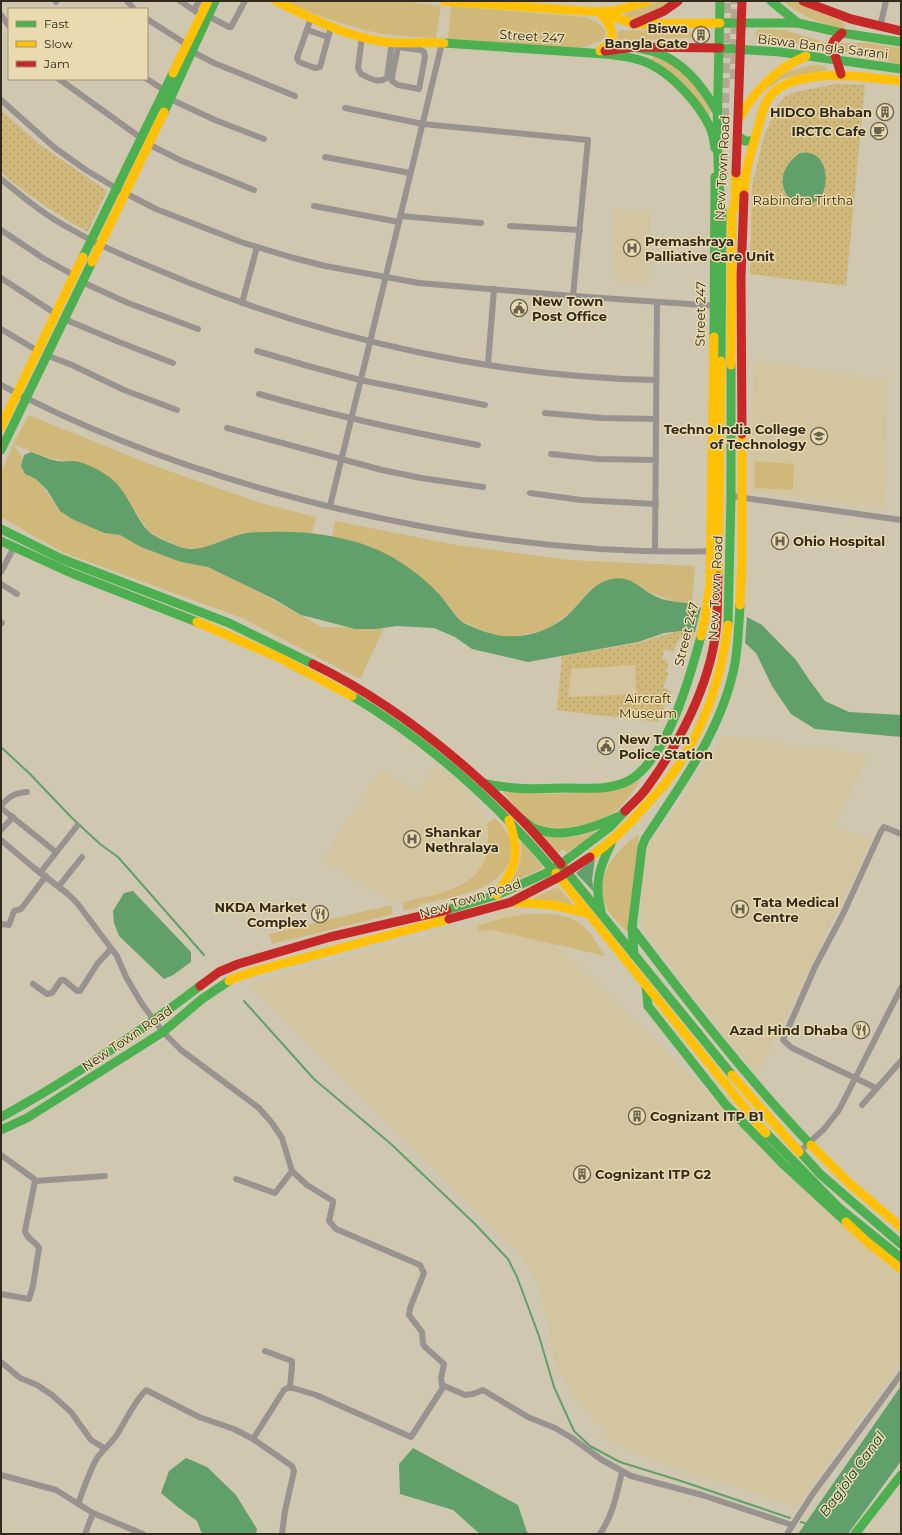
<svg xmlns="http://www.w3.org/2000/svg" width="902" height="1535" font-family="Montserrat,sans-serif">
<style>
.built{fill:#d3c5a0}
.green{fill:#cfb87a}
.park{fill:url(#park-dots);fill-rule:evenodd}
.water{fill:#61a06a}
.lines{fill:none;stroke-linecap:round;stroke-linejoin:round}
.stream{stroke:#61a06a;stroke-width:2}
.primary-tunnel{stroke:#b0a892;stroke-width:10;stroke-dasharray:10 5;stroke-linecap:butt}
.street{stroke:#999390;stroke-width:6}
.fast{stroke:#4caf50;stroke-width:9}
.slow{stroke:#ffc107;stroke-width:9}
.jam{stroke:#c62828;stroke-width:9}
.labels{text-anchor:middle;stroke-width:3;stroke-linejoin:round;paint-order:stroke}
.poi-label{font-size:13px;font-weight:bold;fill:#322b1b;stroke:#eadab0;text-anchor:start}
.street-label{font-size:13px;fill:#322b1b;stroke:#eadab0}
.park-label{font-size:13px;fill:#3d2d00;stroke:#eadab0}
.water-label{font-size:14px;font-style:italic;fill:#173c20;stroke:#eadab0}
</style>
<defs>
<pattern id="park-dots" width="8" height="8" patternUnits="userSpaceOnUse"><rect width="8" height="8" fill="#cfb87a"/><path d="M2 2h.1M6 6h.1" fill="none" stroke="#b29e69" stroke-width="1.8" stroke-linecap="round"/></pattern>
</defs>
<rect width="100%" height="100%" fill="#d0c7b0"/>
<g class="built">
<polygon points="614,209 651,212 649,283 615,283"/>
<polygon points="754,360 888,380 885,509 750,491"/>
<polygon points="635,664 636,694 568,697 571,669"/>
<polygon points="724,735 869,755 834,827 872,838 758,1075 709,1017 642,927 642,891 645,853 653,838 667,823"/>
<polygon points="437,765 455,779 464,787 484,813 489,834 488,843 482,865 472,879 462,886 447,891 394,904 322,860 381,768 418,792"/>
<polygon points="512,902 901,1281 901,1362 808,1491 795,1506 663,1464 612,1442 574,1397 554,1362 548,1325 538,1285 520,1254 248,984 493,917"/>
</g>
<g class="green">
<path d="M 282,1 L 403,1 L 441,6 L 436,38 C 419,37 401,36 384,34 C 349,28 315,14 282,1 Z"/>
<polygon points="660,1 674,1 637,18 630,19 624,16 626,13"/>
<path d="M 783,1 L 795,1 L 841,21 L 847,26 L 842,28 C 820,24 801,16 783,1 Z"/>
<path d="M 451,6 L 584,17 C 594,20 614,28 601,41 L 581,48 L 448,39 Z"/>
<path d="M 759,29 L 785,30 L 827,43 L 869,43 L 901,48 L 901,64 C 863,57 827,45 789,43 C 778,42 766,45 756,39 L 756,32 Z"/>
<polygon points="621,30 708,33 708,37 619,41 617,38 617,32"/>
<path d="M 653,56 C 659,58 666,60 671,63 C 685,72 711,97 710,115 L 709,116 L 660,65 L 652,60 L 652,57 Z"/>
<polygon points="813,65 819,65 827,68 827,70 782,79 778,81 771,87 768,83 791,70"/>
<path d="M 29,415 L 152,465 L 261,503 L 316,517 L 312,533 L 284,532 L 248,533 L 232,537 L 214,545 L 201,548 L 182,548 L 149,532 L 135,511 L 74,461 C 51,461 34,453 13,444 L 60,511 L 72,519 L 104,533 L 120,535 L 181,562 L 207,566 L 248,586 L 322,627 L 384,628 L 360,679 L 242,618 L 62,552 L 1,517 L 1,473 L 13,444 Z"/>
<polygon points="755,461 794,464 793,490 755,488"/>
<polygon points="335,521 457,545 570,560 695,566 692,603 675,602 651,593 640,586 606,581 598,584 585,595 571,612 546,630 513,637 492,634 461,621 437,591 332,537"/>
<path d="M 642,779 C 636,786 623,806 617,810 C 597,825 560,833 537,824 C 523,818 513,803 503,792 L 550,794 L 606,792 L 628,786 Z"/>
<path d="M 495,818 C 505,828 514,840 511,855 C 504,891 452,897 422,904 L 417,908 L 404,911 L 402,902 C 450,891 496,886 487,823 Z"/>
<path d="M 593,831 L 595,831 L 595,833 L 567,853 L 563,849 L 557,853 L 543,837 L 543,835 C 558,836 580,840 593,831 Z"/>
<path d="M 639,834 L 628,932 C 622,926 614,919 609,912 C 589,882 615,850 639,834 Z"/>
<path d="M 523,842 L 543,868 L 509,884 C 519,869 522,862 521,843 Z"/>
<polygon points="558,887 577,909 529,900"/>
<polygon points="391,905 393,914 272,944 269,934"/>
<path d="M 527,914 C 545,914 566,912 581,924 C 591,931 598,946 605,956 L 493,930 L 477,931 L 479,925 L 504,918 Z"/>
</g>
<g class="park">
<polygon points="836,84 865,85 846,286 750,274 752,187 763,139 777,106 785,97 795,92"/>
<path d="M 1,110 L 40,145 L 107,191 L 88,232 C 57,215 28,195 1,172 Z"/>
<path d="M 680,631 L 694,633 L 692,641 L 680,637 L 673,652 L 665,649 L 662,658 L 667,660 L 666,663 L 669,664 L 666,672 L 669,673 L 663,688 L 671,691 L 658,722 L 570,712 L 557,710 L 562,656 L 639,643 L 664,635 ZM 635,665 L 636,694 L 568,697 L 571,669 Z"/>
</g>
<g class="water">
<path d="M 800,153 C 803,153 807,152 809,153 C 827,156 829,182 822,195 C 819,199 815,202 810,205 C 806,204 802,202 797,201 L 794,203 L 792,202 C 776,184 782,166 800,153 Z"/>
<path d="M 31,452 C 40,455 48,459 57,461 C 62,462 67,461 73,461 C 86,462 104,472 114,481 C 129,495 135,518 149,532 C 155,537 172,544 180,547 C 203,555 225,536 247,533 C 254,532 263,532 270,532 C 305,531 340,535 373,548 C 394,556 420,574 436,591 C 445,599 452,613 461,621 C 466,625 485,632 493,634 C 520,641 551,632 571,612 C 584,599 592,583 612,579 C 631,575 641,590 657,597 C 672,604 687,600 701,608 L 695,632 L 681,631 L 664,633 L 638,642 L 528,662 L 472,649 L 455,637 L 434,628 L 397,626 L 376,629 L 355,629 L 321,620 L 301,615 L 274,599 L 208,567 L 181,562 L 141,547 L 120,535 L 104,533 L 72,519 L 60,511 L 47,490 L 36,479 L 25,474 L 21,466 L 24,455 Z"/>
<polygon points="747,617 762,625 796,660 810,681 825,701 849,712 901,715 901,737 815,729 791,714 772,686 756,653 745,643"/>
<polygon points="595,858 592,880 594,892 576,873"/>
<polygon points="133,891 191,952 191,962 173,975 164,979 119,936 114,923 113,911 124,893"/>
<polygon points="901,1386 901,1461 848,1534 798,1534"/>
<polygon points="413,1448 518,1505 527,1532 532,1534 480,1534 453,1510 400,1494 399,1464"/>
<polygon points="186,1458 207,1467 236,1495 257,1529 256,1534 202,1534 197,1521 179,1508 161,1493 169,1471"/>
</g>
<g class="lines">
<g class="stream">
<polyline points="1,747 30,774 72,818 100,844 118,857 204,955"/>
<polyline points="244,1001 314,1079 391,1144 475,1224 508,1259 517,1277 539,1336 554,1387 574,1431 590,1446 620,1462 681,1481 790,1518"/>
<polyline points="801,1522 807,1524"/>
</g>
<g class="primary-tunnel">
<polyline points="735,79 736,1"/>
<polyline points="723,178 726,1"/>
</g>
<g class="street">
<polyline points="56,1 56,2"/>
<polyline points="127,1 134,9"/>
<polyline points="180,1 201,15"/>
<polyline points="194,10 199,1"/>
<polyline points="1,15 9,26"/>
<polyline points="208,16 229,27 231,27 245,1"/>
<polyline points="311,18 297,58 299,62 315,68 320,67 331,27"/>
<polyline points="147,19 186,44"/>
<polyline points="880,27 886,1"/>
<polyline points="307,30 328,37"/>
<path d="M 362,36 L 358,68 L 361,74 C 370,78 378,84 387,78 L 392,42"/>
<polyline points="398,47 421,50 424,52 425,57 419,89 398,85 392,81 392,77 399,42"/>
<polyline points="191,51 214,63 295,96"/>
<polyline points="59,79 141,138"/>
<polyline points="147,79 164,90"/>
<polyline points="170,99 215,120 264,139"/>
<polyline points="1,100 55,148 86,170 121,191 156,209 241,242 290,257 325,266 419,283 573,296 718,306"/>
<polyline points="345,108 423,124 588,140 573,296"/>
<polyline points="148,144 182,161 254,190"/>
<polyline points="325,157 410,173"/>
<path d="M 1,179 C 22,196 44,215 69,228 C 106,250 147,265 187,282 C 335,341 496,377 656,380"/>
<polyline points="314,206 399,222"/>
<polyline points="400,216 481,223"/>
<polyline points="510,226 580,230"/>
<polyline points="1,230 43,258 75,276"/>
<polyline points="1,278 56,314"/>
<polyline points="82,282 128,303 198,329"/>
<polyline points="242,303 257,247"/>
<polyline points="64,319 119,342 173,363"/>
<polyline points="1,329 38,351"/>
<polyline points="257,351 308,366 360,380 485,405"/>
<polyline points="46,355 72,365 124,390 177,410"/>
<polyline points="488,364 494,289"/>
<path d="M 1,385 C 105,441 217,479 331,507 C 456,537 585,555 714,551"/>
<path d="M 259,394 C 331,415 404,431 478,445"/>
<polyline points="545,413 602,418 656,419"/>
<polyline points="227,428 382,470 421,478 483,487"/>
<polyline points="551,454 598,459 656,460"/>
<polyline points="530,493 581,500 656,504"/>
<polyline points="731,496 901,520"/>
<polyline points="330,506 370,342 442,43"/>
<polyline points="655,551 657,302"/>
<polyline points="1,572 14,547"/>
<polyline points="1,584 17,594"/>
<polyline points="1,622 2,623"/>
<path d="M 1,806 C 9,796 15,793 27,792"/>
<polyline points="1,808 56,852"/>
<polyline points="1,830 13,817"/>
<polyline points="1,840 34,868 68,894 77,903 117,956 126,977 142,1004 163,1032 181,1050 259,1108 272,1123 282,1138 292,1171 307,1185 333,1201 333,1203 329,1221 336,1229 420,1265 424,1273 410,1308 409,1315 422,1332 423,1344 425,1347 444,1364 441,1378 442,1385 465,1395 473,1394 483,1390 528,1417 555,1428 572,1438 602,1460 631,1476 702,1495 792,1525"/>
<polyline points="40,873 77,826"/>
<polyline points="59,886 82,857"/>
<polyline points="1,924 9,925 14,911 21,909 46,876"/>
<polyline points="33,984 47,994 52,993 61,980 64,980 77,991 80,991 98,963 111,949"/>
<polyline points="876,1088 792,1048 783,1040 815,967 843,914 881,831 884,827 901,834"/>
<polyline points="862,1105 901,1061"/>
<polyline points="799,1152 824,1129 839,1110 901,988"/>
<path d="M 1,1155 L 34,1179 L 35,1181 L 25,1231 C 27,1240 36,1241 39,1248 L 33,1286 L 29,1299 L 1,1294"/>
<polyline points="236,1179 275,1193 292,1171"/>
<polyline points="35,1181 105,1176"/>
<polyline points="265,1351 292,1361 292,1366 290,1387"/>
<polyline points="1,1362 20,1378 37,1385 52,1395 71,1412 91,1440 104,1448"/>
<polyline points="253,1439 284,1390 287,1388 293,1388 316,1395 411,1437 444,1386"/>
<polyline points="1,1475 56,1490 93,1513 143,1534"/>
<path d="M 78,1504 C 84,1488 89,1472 97,1458 C 103,1450 110,1444 116,1436 C 126,1421 133,1403 146,1390 L 199,1417 L 234,1429 L 253,1439 L 292,1466 L 294,1471 L 285,1511 L 282,1534"/>
<polyline points="85,1534 93,1513"/>
<path d="M 600,1534 C 613,1515 617,1493 622,1472"/>
<polyline points="787,1534 812,1495 901,1374"/>
</g>
<g class="fast">
<polyline points="720,1 717,133 719,185 722,211 721,361"/>
<polyline points="771,1 798,23"/>
<polyline points="720,23 798,23 842,33 901,42"/>
<path d="M 444,43 L 605,54 C 620,56 636,57 650,64 C 674,76 698,103 710,127 C 713,134 714,141 715,148"/>
<path d="M 634,47 C 641,49 648,50 655,52 C 684,62 703,86 717,112"/>
<polyline points="720,48 780,52 901,69"/>
<polyline points="164,112 215,1"/>
<polyline points="738,136 745,141 754,141"/>
<polyline points="83,257 173,73"/>
<polyline points="714,337 715,177"/>
<polyline points="1,450 92,262"/>
<polyline points="1,529 62,559 229,623 313,664"/>
<polyline points="1,541 71,573 197,622"/>
<polyline points="728,625 731,496 731,365"/>
<path d="M 352,696 C 429,742 495,801 553,870"/>
<path d="M 483,783 C 511,790 536,789 564,788 C 586,788 610,791 630,780 C 668,757 690,677 701,636"/>
<path d="M 521,819 C 526,822 531,827 536,829 C 564,839 592,828 617,817"/>
<polyline points="563,867 732,1075"/>
<polyline points="447,910 497,895 553,870 610,827 625,811"/>
<path d="M 601,911 C 594,884 599,868 611,844"/>
<path d="M 632,928 C 688,1002 747,1078 811,1145"/>
<path d="M 634,955 L 632,928 L 642,847 L 645,839 C 681,784 723,729 735,663 C 738,644 739,624 740,605"/>
<polyline points="646,985 648,1006 726,1105 784,1165 846,1222"/>
<path d="M 1,1117 C 71,1079 137,1034 200,986"/>
<polyline points="1,1130 27,1118 163,1032 202,999 229,981"/>
<polyline points="766,1133 838,1207 901,1258"/>
<polyline points="802,1154 820,1174 901,1244"/>
<polyline points="855,1534 901,1475"/>
</g>
<g class="slow">
<path d="M 276,1 C 311,18 346,37 386,42 C 405,44 425,42 444,43"/>
<polyline points="444,1 599,12 618,10 648,1"/>
<polyline points="600,12 634,24 720,23"/>
<path d="M 600,51 C 603,48 607,46 610,42 C 616,33 608,21 601,14"/>
<polyline points="173,73 208,1"/>
<path d="M 740,117 C 756,89 776,69 806,56"/>
<path d="M 744,195 C 744,174 750,155 756,135 C 760,123 762,105 771,95 C 797,66 867,77 901,81"/>
<polyline points="92,262 164,112"/>
<polyline points="731,365 732,212 735,205 736,173"/>
<polyline points="1,427 83,257"/>
<polyline points="718,576 721,361"/>
<polyline points="740,605 742,561 742,434"/>
<polyline points="197,622 280,658 352,696"/>
<polyline points="701,636 705,618 710,584 714,337"/>
<path d="M 590,857 C 612,842 629,825 646,805 C 653,797 661,789 668,780 C 702,735 721,681 728,625"/>
<polyline points="556,873 756,1122 766,1133"/>
<path d="M 497,895 C 516,864 521,856 509,820"/>
<polyline points="512,902 553,905 587,913"/>
<polyline points="229,981 234,978 259,970 449,919"/>
<polyline points="732,1075 799,1152"/>
<polyline points="811,1145 849,1183 901,1227"/>
<polyline points="846,1222 866,1241 901,1269"/>
</g>
<g class="jam">
<polyline points="803,1 851,19 901,31"/>
<polyline points="634,24 664,11 678,1"/>
<polyline points="605,51 634,47 720,48"/>
<polyline points="841,74 832,45 834,41 842,33"/>
<polyline points="736,173 742,1"/>
<polyline points="742,434 741,277 744,195"/>
<path d="M 313,664 C 389,701 461,759 520,818 C 535,833 548,849 561,864"/>
<path d="M 625,811 C 632,804 640,797 646,789 C 679,744 709,687 716,631 C 718,613 717,594 718,576"/>
<polyline points="449,919 511,902 561,876 590,857"/>
<polyline points="200,986 219,972 238,964 330,937 447,910"/>
</g>
</g>
<defs>
<g id="building-ring" transform="scale(0.9)"><circle r="9.5" fill="#eadab0" stroke="#69624f" stroke-width="1.5"/><path d="M-4-6H4V6H1V3H-1V6H-4ZM-2.5-4.3h1.7v1.8h-1.7ZM.8-4.3h1.7v1.8H.8ZM-2.5-1h1.7V.8h-1.7ZM.8-1h1.7V.8H.8Z" fill="#69624f"/></g>
<g id="cafe-ring" transform="scale(0.9)"><circle r="9.5" fill="#eadab0" stroke="#69624f" stroke-width="1.5"/><path d="M-5.5-4.5H6V0H3Q3 3.5 0 3.5H-2.5Q-5.5 3.5-5.5 0ZM3-3.2v2h1.7v-2ZM-6 4.5H4V6H-6Z" fill="#69624f"/></g>
<g id="hospital-ring" transform="scale(0.9)"><circle r="9.5" fill="#eadab0" stroke="#69624f" stroke-width="1.5"/><path d="M-5-5h3v3.5h4V-5h3V5h-3V1.5h-4V5h-3Z" fill="#69624f"/></g>
<g id="civic-ring" transform="scale(0.9)"><circle r="9.5" fill="#eadab0" stroke="#69624f" stroke-width="1.5"/><path d="M-.6-6.5H3V-4.5H.6V-3L4-1V1h2V6H-6V1h2V-1L-.6-3ZM-1.2 2.5V6h2.4V2.5Z" fill="#69624f"/></g>
<g id="university-ring" transform="scale(0.9)"><circle r="9.5" fill="#eadab0" stroke="#69624f" stroke-width="1.5"/><path d="M0-5L7-2L0 1L-7-2ZM-4 1L0 2.5L4 1V4Q0 6-4 4Z" fill="#69624f"/></g>
<g id="restaurant-ring" transform="scale(0.9)"><circle r="9.5" fill="#eadab0" stroke="#69624f" stroke-width="1.5"/><path d="M-5-6h1v4h1v-4h1v4h1v-4h1v5L-1.5 .5V6h-2V.5L-5-1ZM5-6V6H3V1.5H1.5Q1.5-4 5-6Z" fill="#69624f"/></g>
</defs>
<g fill-rule="evenodd">
<use href="#building-ring" x="701" y="35"/>
<use href="#building-ring" x="885" y="112"/>
<use href="#cafe-ring" x="879" y="131"/>
<use href="#hospital-ring" x="632" y="248"/>
<use href="#civic-ring" x="519" y="308"/>
<use href="#university-ring" x="819" y="436"/>
<use href="#hospital-ring" x="780" y="541"/>
<use href="#civic-ring" x="606" y="746"/>
<use href="#hospital-ring" x="412" y="839"/>
<use href="#hospital-ring" x="740" y="909"/>
<use href="#restaurant-ring" x="320" y="914"/>
<use href="#restaurant-ring" x="861" y="1030"/>
<use href="#building-ring" x="637" y="1116"/>
<use href="#building-ring" x="582" y="1174"/>
</g>
<g class="labels">
<g class="poi-label">
<text x="688" y="33" text-anchor="end">Biswa<tspan x="688" dy="15">Bangla Gate</tspan></text>
<text x="872" y="117" text-anchor="end">HIDCO Bhaban</text>
<text x="866" y="136" text-anchor="end">IRCTC Cafe</text>
<text x="645" y="246">Premashraya<tspan x="645" dy="15">Palliative Care Unit</tspan></text>
<text x="532" y="306">New Town<tspan x="532" dy="15">Post Office</tspan></text>
<text x="806" y="434" text-anchor="end">Techno India College<tspan x="806" dy="15">of Technology</tspan></text>
<text x="793" y="546">Ohio Hospital</text>
<text x="619" y="744">New Town<tspan x="619" dy="15">Police Station</tspan></text>
<text x="425" y="837">Shankar<tspan x="425" dy="15">Nethralaya</tspan></text>
<text x="753" y="907">Tata Medical<tspan x="753" dy="15">Centre</tspan></text>
<text x="307" y="912" text-anchor="end">NKDA Market<tspan x="307" dy="15">Complex</tspan></text>
<text x="848" y="1035" text-anchor="end">Azad Hind Dhaba</text>
<text x="650" y="1121">Cognizant ITP B1</text>
<text x="595" y="1179">Cognizant ITP G2</text>
</g>
<g class="street-label">
<text transform="translate(532 36) rotate(4)" y="5">Street 247</text>
<text transform="translate(823 46) rotate(7)" y="5">Biswa Bangla Sarani</text>
<text transform="translate(722 168) rotate(-87)" y="5">New Town Road</text>
<text transform="translate(700 314) rotate(-89)" y="5">Street 247</text>
<text transform="translate(715 588) rotate(-87)" y="5">New Town Road</text>
<text transform="translate(686 634) rotate(-76)" y="5">Street 247</text>
<text transform="translate(470 898) rotate(-17)" y="5">New Town Road</text>
<text transform="translate(127 1038) rotate(-34)" y="5">New Town Road</text>
</g>
<g class="park-label">
<text x="803" y="205">Rabindra Tirtha</text>
<text x="648" y="703">Aircraft<tspan x="648" dy="15">Museum</tspan></text>
</g>
<g class="water-label">
<text transform="translate(852 1474) rotate(-54)" y="5">Bagjola Canal</text>
</g>
</g>
<rect width="902" height="1535" fill="none" stroke="#322b1b" stroke-width="4"/>
<rect x="8" y="8" width="140" height="72" fill="#eadab0" stroke="#a09474"/>
<rect x="16" y="21" width="20" height="6" fill="#4caf50" stroke="#a09474"/>
<text x="44" y="28" font-size="12" fill="#322b1b">Fast</text>
<rect x="16" y="41" width="20" height="6" fill="#ffc107" stroke="#a09474"/>
<text x="44" y="48" font-size="12" fill="#322b1b">Slow</text>
<rect x="16" y="61" width="20" height="6" fill="#c62828" stroke="#a09474"/>
<text x="44" y="68" font-size="12" fill="#322b1b">Jam</text>
</svg>
